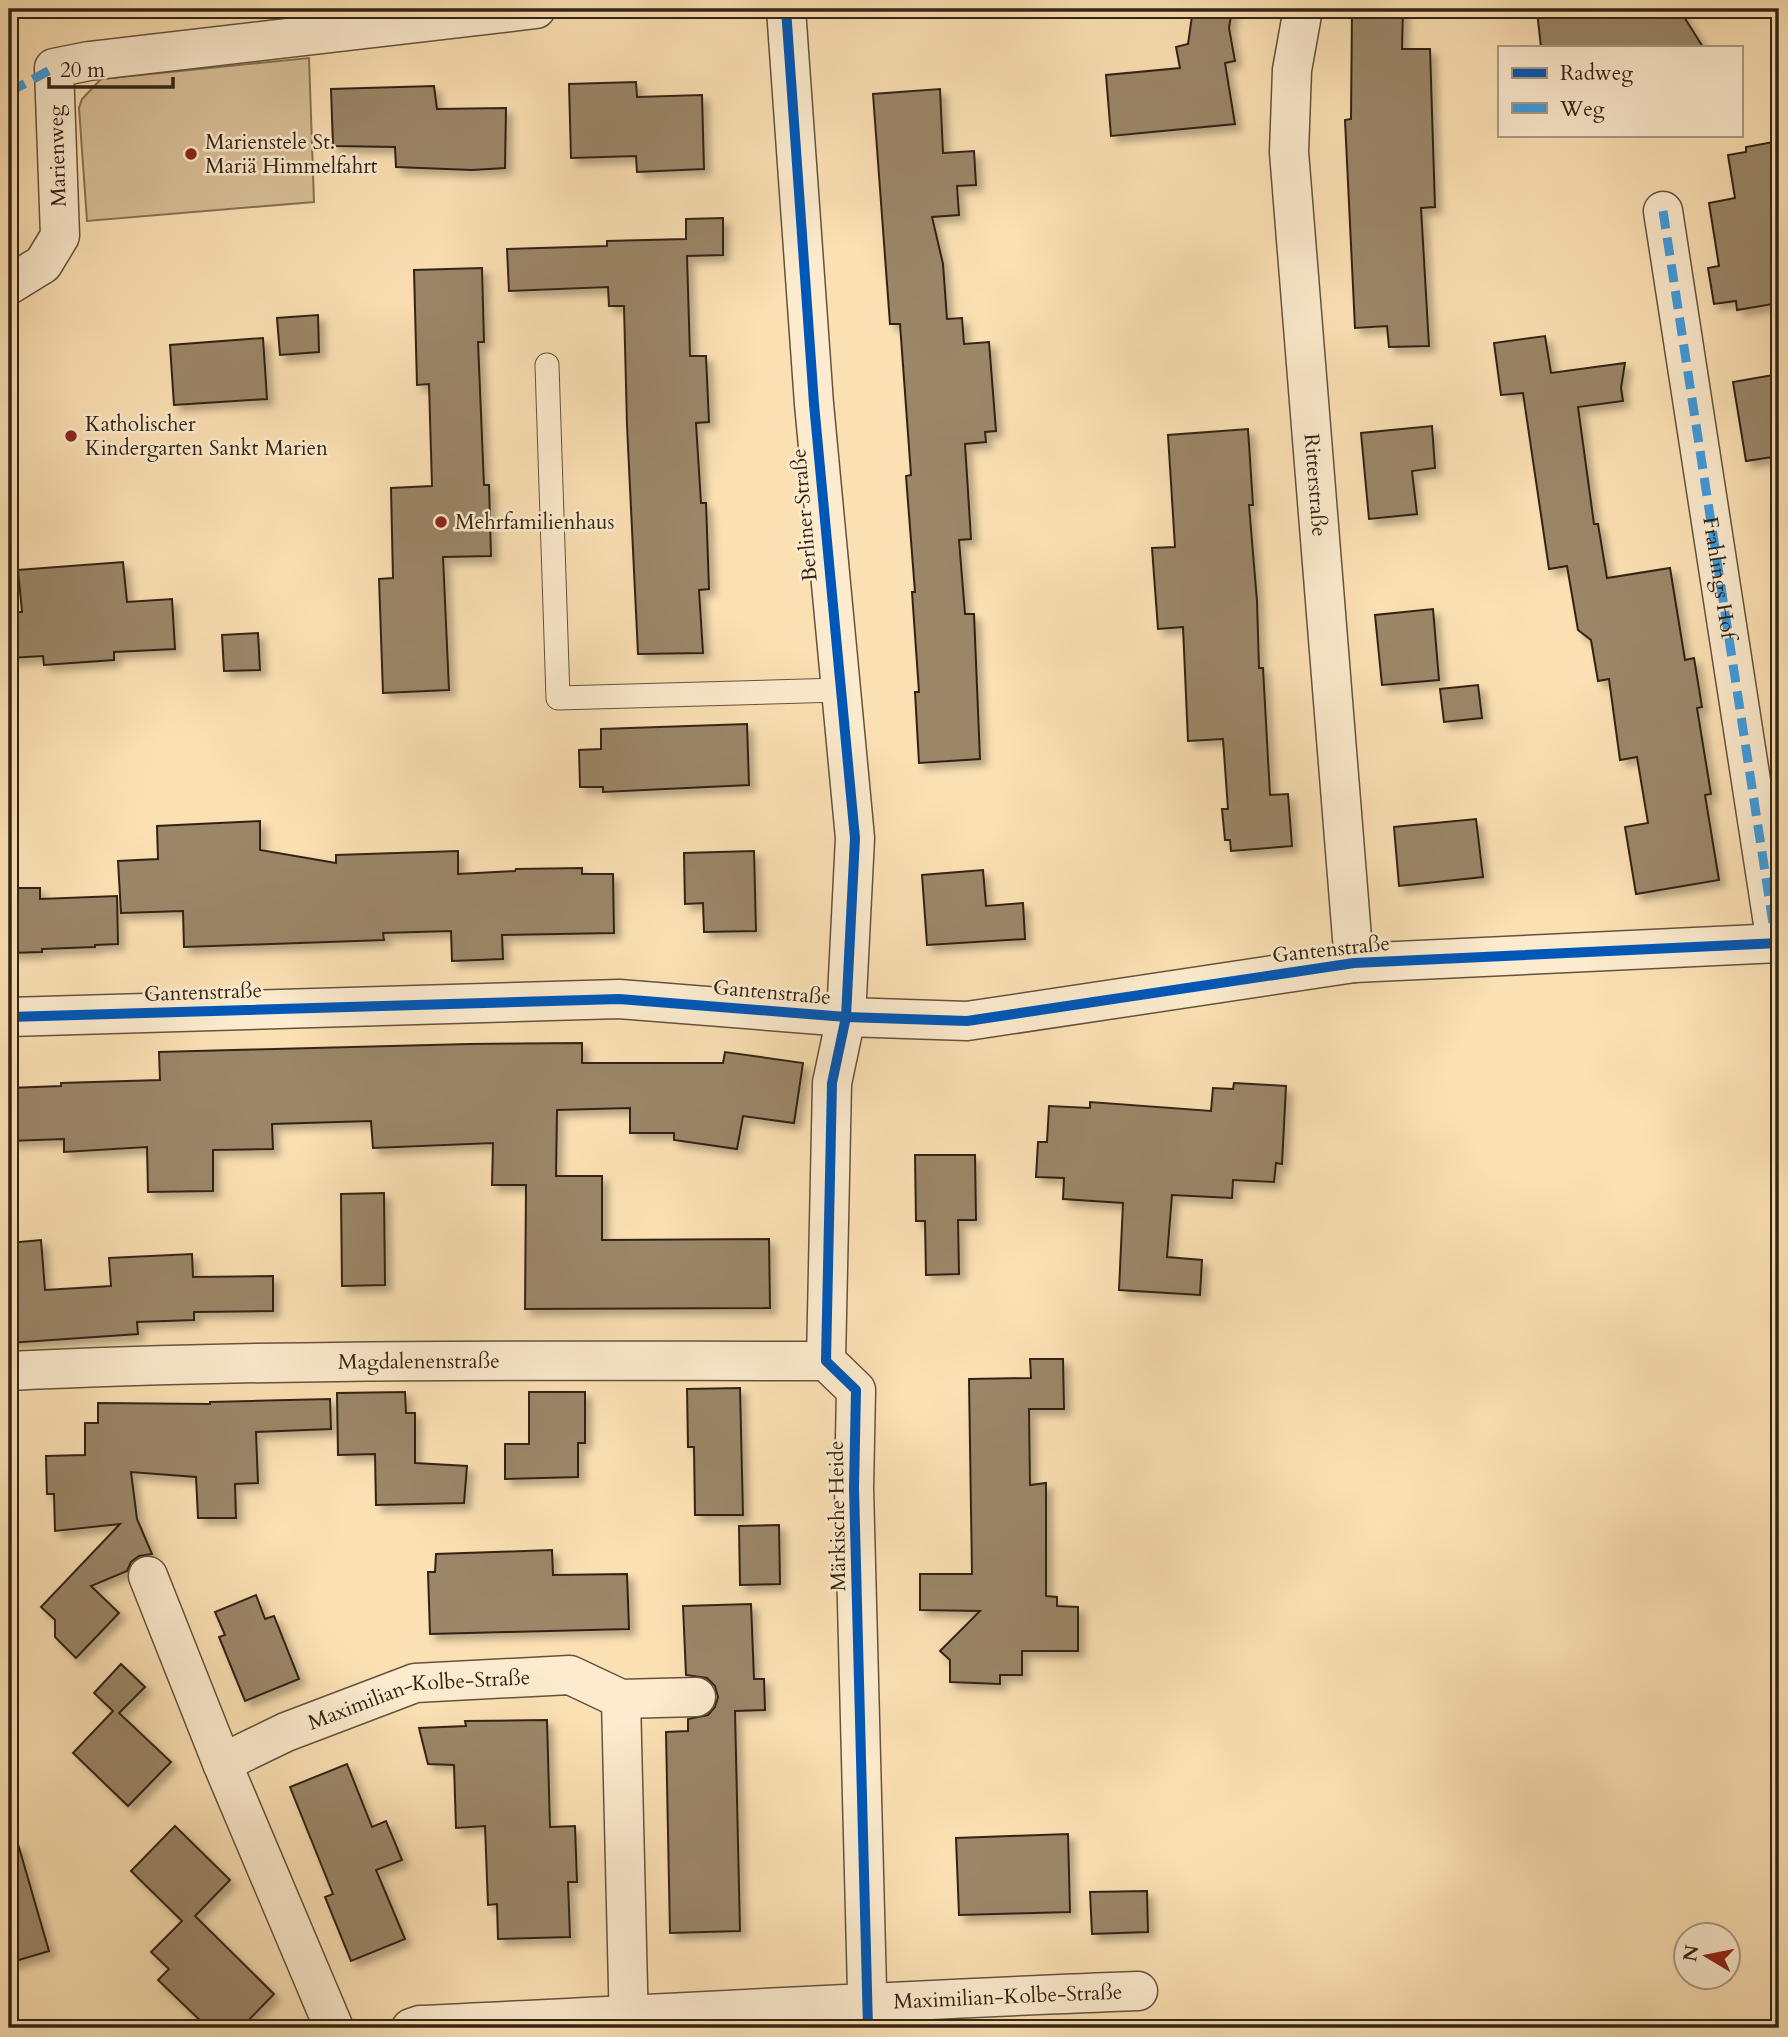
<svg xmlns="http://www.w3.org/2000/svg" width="1788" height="2037" font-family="Cardo,serif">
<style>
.green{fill:#d9c098;stroke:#867256;stroke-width:2}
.building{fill:#9b8667;stroke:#322415;stroke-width:2;filter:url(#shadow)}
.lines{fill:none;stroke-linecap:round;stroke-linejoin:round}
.service-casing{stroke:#64533c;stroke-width:25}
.minor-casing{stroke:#64533c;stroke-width:41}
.tertiary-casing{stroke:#64533c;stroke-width:41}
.service{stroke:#fcebce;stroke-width:23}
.minor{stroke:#fcebce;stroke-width:38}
.tertiary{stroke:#fcebce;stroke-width:38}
.quiet{stroke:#3e9cdf;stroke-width:9;stroke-dasharray:18 9;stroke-linecap:butt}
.cycleway-casing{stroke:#fcebce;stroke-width:15}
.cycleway{stroke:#0057b8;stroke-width:10}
.poi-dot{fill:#8f2418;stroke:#fcebce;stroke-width:2.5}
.labels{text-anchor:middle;stroke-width:5;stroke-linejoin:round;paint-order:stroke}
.poi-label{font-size:21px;fill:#322415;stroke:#fcebce;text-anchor:start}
.street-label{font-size:21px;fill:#322415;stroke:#fcebce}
</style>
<defs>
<filter id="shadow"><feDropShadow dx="6" dy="6" stdDeviation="3.5" flood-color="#0004"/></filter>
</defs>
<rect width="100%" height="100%" fill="#fbe0b3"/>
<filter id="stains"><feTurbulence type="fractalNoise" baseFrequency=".00286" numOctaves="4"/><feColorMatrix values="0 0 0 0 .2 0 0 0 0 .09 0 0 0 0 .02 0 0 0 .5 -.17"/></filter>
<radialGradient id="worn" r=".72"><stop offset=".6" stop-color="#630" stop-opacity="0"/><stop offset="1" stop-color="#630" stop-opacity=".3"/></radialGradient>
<polygon class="green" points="309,58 314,202 87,221 79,108 82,99 101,79"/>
<g class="building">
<polygon points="1193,9 1232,9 1229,28 1235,61 1225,63 1235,124 1111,136 1106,75 1180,68 1176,47 1188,44"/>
<polygon points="1352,9 1403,9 1402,49 1430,49 1435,207 1421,208 1429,346 1389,347 1387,326 1355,328 1345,120 1351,119"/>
<polygon points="1566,9 1679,9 1703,47 1541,47 1537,11"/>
<polygon points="636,82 637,97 702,95 704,169 637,172 636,156 571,158 569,84"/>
<polygon points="434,86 437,109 506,108 505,168 472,170 396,167 395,147 333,146 331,89"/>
<polygon points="940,89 943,153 974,151 976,185 957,186 959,215 932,217 943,264 947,319 962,318 964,344 989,342 996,431 985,432 986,442 965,444 971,539 959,540 965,614 974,614 980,759 919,763 915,692 919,692 912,592 915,592 906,476 911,475 900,324 890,324 873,94"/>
<polygon points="1779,141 1779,303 1737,310 1736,301 1714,304 1708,268 1719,266 1709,203 1735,198 1728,155 1746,152 1746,147"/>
<polygon points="723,218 723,255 687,256 690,356 706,356 709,422 696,423 701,503 706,503 709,589 699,590 703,653 638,654 627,425 624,306 609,306 608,287 509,291 507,249 607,246 607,241 686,239 686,219"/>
<polygon points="482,268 484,342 478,342 484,485 489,485 491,556 443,557 449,690 383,693 379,579 393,578 391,488 432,486 429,384 417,385 414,270"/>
<polygon points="318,315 319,352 280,355 277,318"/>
<polygon points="1545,336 1551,373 1625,363 1621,388 1623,401 1578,407 1594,524 1598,524 1607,578 1670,568 1685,660 1694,658 1702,707 1697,708 1711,794 1705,795 1719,880 1636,894 1625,827 1648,823 1637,757 1620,760 1609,679 1598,681 1591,640 1578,630 1567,566 1549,569 1523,393 1501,395 1494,343"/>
<polygon points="263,338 267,399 174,405 170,345"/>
<polygon points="1779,374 1779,456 1746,461 1733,382"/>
<polygon points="1432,426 1435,468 1412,471 1417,514 1369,519 1361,433"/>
<polygon points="1248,429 1253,505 1249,505 1257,601 1259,668 1263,668 1270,795 1288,794 1292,846 1231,851 1230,840 1225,840 1222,809 1228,809 1223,739 1188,741 1183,627 1158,629 1152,548 1175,547 1168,435"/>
<polygon points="123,562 127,602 172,599 175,649 114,652 114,660 44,665 43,656 9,658 9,612 22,612 18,570"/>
<polygon points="1433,609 1439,680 1382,685 1375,615"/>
<polygon points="258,633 260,670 224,671 222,635"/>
<polygon points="1478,685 1482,718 1444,722 1440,689"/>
<polygon points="747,724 749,785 603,792 603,787 580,787 579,750 601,749 601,729"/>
<polygon points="1476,819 1483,877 1399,886 1394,827"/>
<polygon points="260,821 260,850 336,863 336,855 458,851 458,874 515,871 516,869 582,868 582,874 613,874 614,933 502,935 503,959 452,961 451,931 383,933 384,940 184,947 183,911 121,913 118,861 158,859 157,826"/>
<polygon points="754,851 756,931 704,932 703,903 685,904 684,853"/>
<polygon points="983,870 986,906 1023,903 1025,939 927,945 922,875"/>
<polygon points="9,888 40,888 40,899 117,896 118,944 95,945 95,947 42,949 42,952 9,953"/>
<polygon points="582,1043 582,1063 723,1063 725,1052 803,1063 794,1123 743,1116 737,1149 674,1140 674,1133 630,1133 630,1108 557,1110 556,1176 602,1176 602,1240 769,1239 770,1308 525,1309 526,1185 492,1185 493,1143 373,1148 371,1121 272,1124 273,1149 213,1150 213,1191 148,1192 147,1147 64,1152 64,1139 9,1141 9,1088 61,1086 61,1083 160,1080 159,1052 469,1044"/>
<polygon points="1234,1083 1286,1086 1282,1164 1276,1163 1274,1182 1233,1180 1232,1198 1172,1195 1167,1257 1202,1260 1200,1295 1119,1290 1123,1203 1063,1199 1064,1178 1036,1177 1038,1142 1047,1142 1049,1106 1090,1108 1090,1102 1211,1111 1213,1088 1233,1089"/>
<polygon points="915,1155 975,1155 976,1220 958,1220 959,1274 926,1275 925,1221 916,1221"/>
<polygon points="384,1193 385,1285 342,1286 341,1194"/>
<polygon points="41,1240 45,1290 111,1286 109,1258 192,1254 193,1277 273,1276 273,1311 194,1312 194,1320 137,1322 138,1334 9,1343 9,1243"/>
<polygon points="1030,1359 1063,1359 1064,1409 1029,1409 1030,1485 1046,1483 1046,1596 1057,1597 1057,1606 1078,1607 1078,1651 1022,1651 1022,1675 1000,1675 1000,1684 950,1682 950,1660 940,1651 980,1611 920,1610 920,1574 972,1574 969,1379 1031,1378"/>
<polygon points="740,1388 743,1515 695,1515 694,1447 688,1447 687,1389"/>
<polygon points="405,1392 406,1413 415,1413 415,1463 467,1466 464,1503 376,1505 375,1454 338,1455 337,1393"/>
<polygon points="529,1392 585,1392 585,1443 578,1443 578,1477 505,1479 505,1444 529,1444"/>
<polygon points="330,1399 331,1429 256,1432 258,1483 235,1484 236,1518 198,1518 196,1477 131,1472 137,1519 152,1554 139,1556 131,1562 127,1571 91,1586 119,1613 76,1658 55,1637 55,1620 41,1607 120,1524 55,1531 54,1494 47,1494 46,1456 85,1455 85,1423 98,1423 98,1403 210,1404 210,1402"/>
<polygon points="779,1525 780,1584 740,1585 739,1526"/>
<polygon points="552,1550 553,1575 627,1574 629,1629 430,1634 428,1572 435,1572 436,1554"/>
<polygon points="256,1595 265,1619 274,1616 299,1679 245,1701 219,1637 225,1635 215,1612"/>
<polygon points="751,1604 754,1679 764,1679 765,1710 735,1711 740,1931 670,1933 666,1732 688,1731 688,1719 708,1715 715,1707 718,1697 715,1686 707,1678 686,1675 683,1606"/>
<polygon points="121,1664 145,1687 119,1713 171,1762 128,1806 73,1753 113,1711 94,1693"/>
<polygon points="547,1720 550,1827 575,1826 577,1882 568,1882 570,1937 498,1939 497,1904 488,1905 485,1826 456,1828 454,1765 428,1764 419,1728 466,1726 465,1721"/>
<polygon points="347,1764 372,1827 386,1821 402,1860 376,1870 405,1939 351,1961 325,1897 333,1894 290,1787"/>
<polygon points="175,1826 230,1880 195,1916 274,1994 241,2028 208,2028 158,1980 169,1969 151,1952 182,1921 131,1871"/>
<polygon points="1068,1834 1070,1912 959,1915 956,1838"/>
<polygon points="18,1844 49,1951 9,1963 9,1845"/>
<polygon points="1147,1891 1148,1932 1092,1934 1090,1892"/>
</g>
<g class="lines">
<g class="service-casing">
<polyline id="service" points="547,365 558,698 839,690"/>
</g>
<g class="minor-casing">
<g id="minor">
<polyline points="786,9 814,404 855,838 846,1017 832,1083 826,1361 856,1390 854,1488 868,2028"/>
<path id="s1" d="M 1303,9 L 1292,70 L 1289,152 L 1354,963"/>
<path id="s2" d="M 1663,211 L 1776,943"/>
<polyline points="9,285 43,264 60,236 54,68 89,61 536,9"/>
<path id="s3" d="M 9,1371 C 281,1358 554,1361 826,1361"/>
<polyline points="148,1576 222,1763 334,2028"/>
<polyline points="621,1699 629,2028"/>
<path id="s4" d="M 222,1763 L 286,1732 L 415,1683 L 570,1675 L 621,1699 L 696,1697"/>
<path id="s5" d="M 411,2028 L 420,2025 C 659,2014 898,2000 1138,1991"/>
</g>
</g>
<g class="tertiary-casing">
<polyline id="tertiary" points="9,1017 619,999 846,1017 967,1021 1354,963 1779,943"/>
</g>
<use href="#service" class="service"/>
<use href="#minor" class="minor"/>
<use href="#tertiary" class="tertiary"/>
<g class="quiet">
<polyline points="9,92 54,68"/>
<polyline points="1663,211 1776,943"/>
</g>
<g class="cycleway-casing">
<g id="cycleway">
<polyline points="786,9 814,404 855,838 846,1017 832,1083 826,1361 856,1390 854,1488 868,2028"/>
<polyline points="9,1017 619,999 846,1017 967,1021 1354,963 1779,943"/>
</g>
</g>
<use href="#cycleway" class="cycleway"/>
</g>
<g class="poi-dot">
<circle cx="191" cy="154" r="7"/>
<circle cx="71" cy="436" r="7"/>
<circle cx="441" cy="522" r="7"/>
</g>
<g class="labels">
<g class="poi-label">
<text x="205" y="149">Marienstele St.<tspan x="205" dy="24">Mariä Himmelfahrt</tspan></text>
<text x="85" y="431">Katholischer<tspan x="85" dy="24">Kindergarten Sankt Marien</tspan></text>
<text x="455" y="529">Mehrfamilienhaus</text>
</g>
<g class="street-label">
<text transform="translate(57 156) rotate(-92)" y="7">Marienweg</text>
<text dy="7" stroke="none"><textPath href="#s1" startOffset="478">Ritterstraße</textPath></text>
<text transform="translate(804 515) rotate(-95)" y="7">Berliner Straße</text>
<text dy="7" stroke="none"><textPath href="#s2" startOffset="371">Frahlings Hof</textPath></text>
<text transform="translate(1331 949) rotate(-6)" y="7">Gantenstraße</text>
<text transform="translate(203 992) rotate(-2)" y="7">Gantenstraße</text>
<text transform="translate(772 992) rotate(5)" y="7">Gantenstraße</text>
<text dy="7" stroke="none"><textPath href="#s3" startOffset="410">Magdalenenstraße</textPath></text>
<text transform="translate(837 1516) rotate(-91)" y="7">Märkische Heide</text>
<text dy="7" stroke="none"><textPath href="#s4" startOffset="210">Maximilian-Kolbe-Straße</textPath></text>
<text dy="7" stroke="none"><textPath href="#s5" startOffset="598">Maximilian-Kolbe-Straße</textPath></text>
</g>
</g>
<rect width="1788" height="2037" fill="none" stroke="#fbe0b3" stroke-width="35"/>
<rect x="10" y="10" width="1767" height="2016" fill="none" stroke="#322415" stroke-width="3.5"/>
<rect x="18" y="18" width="1753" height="2002" fill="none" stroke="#322415" stroke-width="2"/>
<rect x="1498" y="46" width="245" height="91" fill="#fcebce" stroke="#ab9b84" stroke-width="2"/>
<rect x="1512" y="68" width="35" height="10" fill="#0057b8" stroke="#ab9b84" stroke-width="2"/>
<text x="1560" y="80" font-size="21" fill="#322415">Radweg</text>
<rect x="1512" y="103" width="35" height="10" fill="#3e9cdf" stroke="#ab9b84" stroke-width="2"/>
<text x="1560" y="116" font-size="21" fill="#322415">Weg</text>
<g transform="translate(1707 1956) rotate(280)"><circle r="33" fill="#fcebce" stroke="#ab9b84" stroke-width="2"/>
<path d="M0-5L12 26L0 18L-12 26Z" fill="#8f2418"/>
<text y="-10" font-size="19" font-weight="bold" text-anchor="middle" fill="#322415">N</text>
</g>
<path d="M49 77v10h124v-10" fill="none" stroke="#322415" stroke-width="3.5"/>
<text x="60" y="77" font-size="21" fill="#322415" stroke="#fcebce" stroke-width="5" paint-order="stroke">20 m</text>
<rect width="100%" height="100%" filter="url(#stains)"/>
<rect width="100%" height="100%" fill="url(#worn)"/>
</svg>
